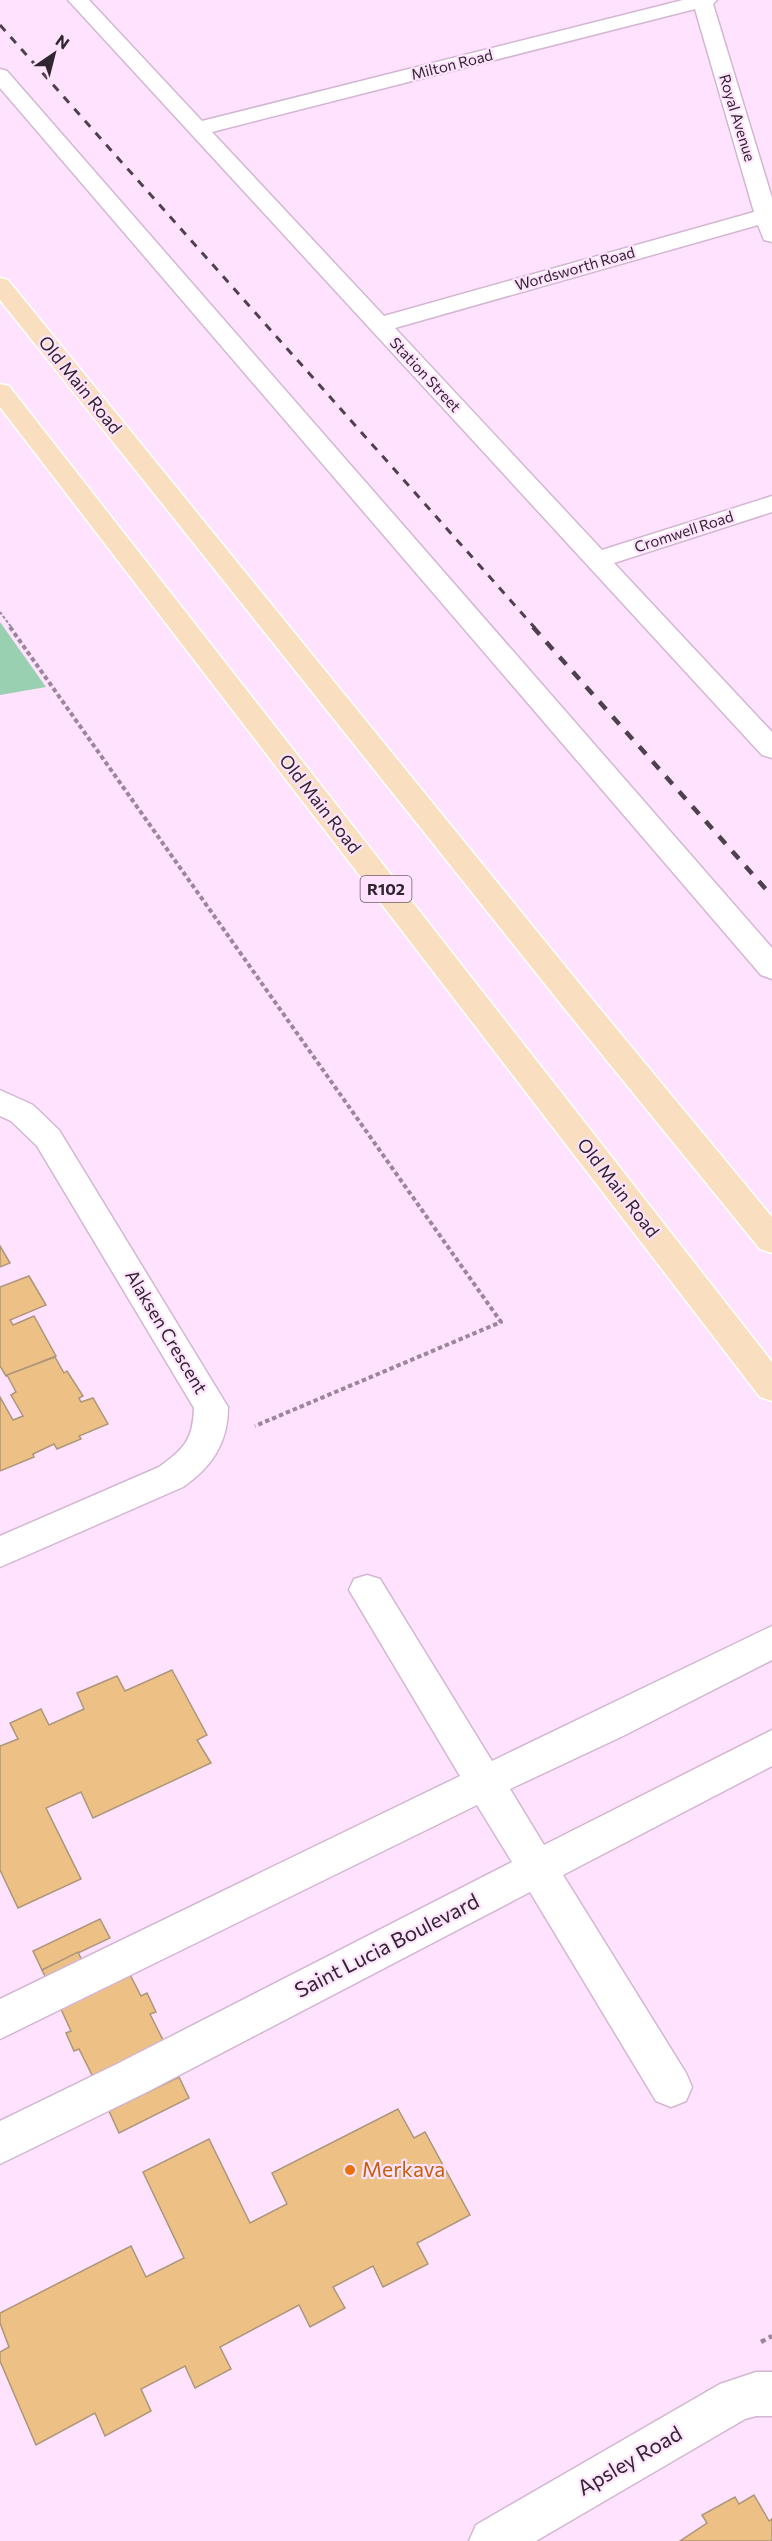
<svg xmlns="http://www.w3.org/2000/svg" width="772" height="2541" font-family="Commissioner,sans-serif">
<style>
.green{fill:#9ad0b2}
.building{fill:#edc086;stroke:#ad967a;stroke-width:1.5}
.lines{fill:none;stroke-linecap:round;stroke-linejoin:round}
.minor-casing{stroke:#d3b7d2;stroke-width:3}
.major-casing{stroke:#fff;stroke-width:3}
.path-far2{stroke:#9c879a;stroke-width:2;stroke-dasharray:3 2;stroke-linecap:butt}
.path-far1{stroke:#9c879a;stroke-width:4;stroke-dasharray:4.5 3;stroke-linecap:butt}
.path{stroke:#9c879a;stroke-width:4.5;stroke-dasharray:5 4;stroke-linecap:butt}
.minor{fill:#fff;fill-rule:evenodd}
.major{fill:#f9dfbf;fill-rule:evenodd}
.rail-far1{stroke:#4e414d;stroke-width:3;stroke-dasharray:8 8;stroke-linecap:butt}
.rail{stroke:#4e414d;stroke-width:4.5;stroke-dasharray:10 10;stroke-linecap:butt}
.food-dot{fill:#e8710a;stroke:#ffe2fd;stroke-width:2}
.labels{text-anchor:middle;stroke-width:4.5;stroke-linejoin:round;paint-order:stroke}
.far-street-label{font-size:15px;fill:#312630;stroke:#ffe2fd}
.shield{fill:#ffe2fd;stroke:#6f5e6e;stroke-width:1.5}
.shield-label{font-size:16px;font-weight:bold;fill:#312630}
.street-label{font-size:18px;fill:#312630;stroke:#ffe2fd}
.near-street-label{font-size:21px;fill:#312630;stroke:#ffe2fd}
.near-food-label{font-size:21px;fill:#c56008;stroke:#ffe2fd;text-anchor:start}
</style>
<rect width="100%" height="100%" fill="#ffe2fd"/>
<polygon class="green" points="0,622 46,687 0,695"/>
<g class="building">
<polygon points="0,1246 10,1263 0,1267"/>
<polygon points="29,1276 46,1305 10,1320 13,1325 34,1316 56,1356 6,1376 0,1366 0,1287"/>
<polygon points="55,1357 64,1373 67,1371 83,1396 79,1398 81,1402 93,1398 108,1424 79,1436 81,1439 57,1449 54,1444 33,1454 34,1457 0,1471 0,1397 13,1420 23,1416 11,1395 16,1392 7,1375"/>
<polygon points="172,1670 207,1735 197,1740 211,1763 93,1818 81,1792 46,1808 81,1879 18,1908 0,1870 0,1746 18,1739 10,1723 41,1709 49,1725 84,1709 77,1693 117,1676 125,1691"/>
<polygon points="100,1919 110,1938 42,1970 33,1951"/>
<polygon points="78,1952 91,1980 55,1996 42,1970"/>
<polygon points="124,1963 141,1996 147,1993 156,2012 150,2014 167,2048 96,2083 79,2049 74,2051 66,2033 71,2031 55,1996"/>
<polygon points="179,2077 189,2098 119,2133 109,2111"/>
<polygon points="398,2109 414,2138 425,2132 470,2215 417,2243 428,2264 383,2287 373,2266 333,2287 345,2308 310,2327 299,2305 220,2347 231,2369 195,2388 185,2366 141,2389 151,2411 105,2436 95,2413 36,2445 0,2361 0,2352 9,2347 0,2323 0,2313 131,2246 146,2277 184,2258 143,2172 209,2139 250,2223 287,2204 272,2173"/>
<polygon points="754,2495 769,2521 772,2519 772,2541 680,2541 707,2523 702,2515 735,2497 739,2504"/>
</g>
<g class="lines">
<g class="minor-casing">
<g id="minor">
<path d="M 68,0 L 89,0 L 202,121 L 683,0 L 717,0 L 713,4 L 772,198 L 772,242 L 764,240 L 758,225 L 395,328 L 602,550 L 772,496 L 772,512 L 614,563 L 772,732 L 772,758 L 762,755 ZM 695,9 L 754,212 L 384,316 L 212,132 Z"/>
<polygon points="0,69 7,71 772,948 772,979 761,975 0,88"/>
<path d="M 0,1090 L 33,1105 L 59,1130 L 228,1407 C 228,1443 212,1467 183,1487 L 0,1567 L 0,1536 L 159,1467 C 184,1449 193,1440 194,1408 L 37,1146 L 11,1121 L 0,1116 Z"/>
<polygon points="367,1575 380,1579 492,1761 772,1626 772,1660 623,1736 510,1789 544,1845 772,1730 772,1766 563,1875 686,2073 692,2087 686,2101 671,2107 656,2101 530,1892 147,2092 0,2164 0,2121 117,2064 512,1862 477,1805 0,2039 0,1999 460,1776 349,1590 354,1579"/>
<polygon points="756,2372 772,2372 772,2416 756,2416 745,2419 536,2541 469,2541 476,2525 720,2384"/>
</g>
</g>
<g class="major-casing">
<g id="major">
<polygon points="0,278 8,280 587,993 772,1217 772,1253 760,1249 565,1009 0,300"/>
<polygon points="0,384 9,386 772,1362 772,1401 760,1397 0,407"/>
</g>
</g>
<polyline class="path-far2" points="0,612 12,628"/>
<polyline class="path-far1" points="10,627 501,1322 255,1426"/>
<polyline class="path" points="761,2342 772,2336"/>
<use href="#minor" class="minor"/>
<use href="#major" class="major"/>
<polyline class="rail-far1" points="0,25 535,628"/>
<polyline class="rail" points="533,627 772,896"/>
</g>
<circle class="food-dot" cx="350" cy="2170" r="6"/>
<g class="labels">
<g class="far-street-label">
<text transform="translate(452 65) rotate(-14)" y="5">Milton Road</text>
<text transform="translate(737 118) rotate(73)" y="5">Royal Avenue</text>
<text transform="translate(575 269) rotate(-16)" y="5">Wordsworth Road</text>
<text transform="translate(425 375) rotate(47)" y="5">Station Street</text>
<text transform="translate(684 532) rotate(-18)" y="5">Cromwell Road</text>
</g>
<rect class="shield" x="360.5" y="876" width="51" height="26" rx="4.5"/>
<g class="shield-label">
<text x="386" y="895">R102</text>
</g>
<g class="street-label">
<text transform="translate(80 385) rotate(51)" y="6">Old Main Road</text>
<text transform="translate(320 804) rotate(52)" y="6">Old Main Road</text>
<text transform="translate(618 1188) rotate(52)" y="6">Old Main Road</text>
<text transform="translate(166 1332) rotate(59)" y="6">Alaksen Crescent</text>
</g>
<g class="near-street-label">
<text transform="translate(387 1946) rotate(-27)" y="7">Saint Lucia Boulevard</text>
<text transform="translate(630 2461) rotate(-30)" y="7">Apsley Road</text>
</g>
<g class="near-food-label">
<text x="362" y="2177">Merkava</text>
</g>
</g>
<g transform="translate(54 54) rotate(35)" stroke="#ffe2fd" stroke-width="4.5" paint-order="stroke">
<path d="M0-4.5L10 22L0 15L-10 22Z" fill="#312630"/>
<text y="-9" font-size="16" font-weight="bold" text-anchor="middle" fill="#312630">N</text>
</g>
</svg>
